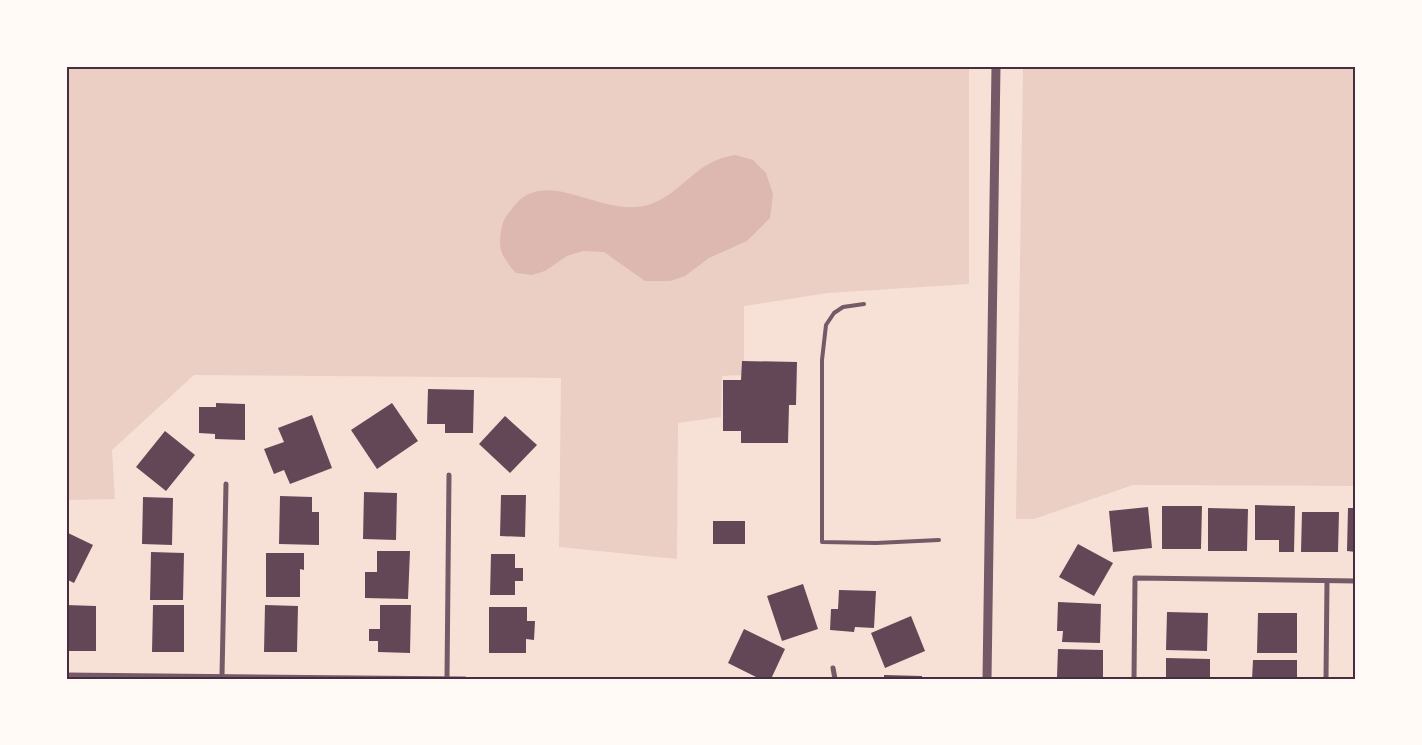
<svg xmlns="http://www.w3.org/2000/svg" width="1422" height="745" font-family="'Source Sans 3',sans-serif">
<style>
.green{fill:#ebcfc5}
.water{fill:#dcb8b0}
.building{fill:#644757}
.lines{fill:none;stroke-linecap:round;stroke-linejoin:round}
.service{stroke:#755966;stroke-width:4}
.minor{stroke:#755966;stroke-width:5}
.tertiary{stroke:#755966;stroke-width:9}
.neatline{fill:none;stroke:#4a2c40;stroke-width:2}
</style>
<rect width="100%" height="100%" fill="#f7e1d7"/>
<g class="green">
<polygon points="66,66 969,66 969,284 828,293 744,306 744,375 722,376 721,417 678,423 677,559 559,547 561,378 194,375 112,450 115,499 66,500"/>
<polygon points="1023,66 1356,66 1356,486 1133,485 1034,519 1016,519"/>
</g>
<path class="water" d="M 735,155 L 753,160 L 766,173 L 773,194 L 770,218 L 747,241 L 709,258 L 685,276 L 670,281 L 645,281 L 604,252 L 583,251 L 567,256 L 545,271 L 532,275 L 516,273 C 501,256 497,249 502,226 C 504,218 509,213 514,206 C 548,164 604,221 651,204 C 684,192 695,161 735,155 Z"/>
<g class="building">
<polygon points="742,361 797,362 796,405 789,405 788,443 741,443 741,431 723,431 723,380 741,380"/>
<polygon points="428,389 474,390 473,433 445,433 445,424 427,424"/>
<polygon points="216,403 245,404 245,440 215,439 215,434 199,433 199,407 216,407"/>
<polygon points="392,403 418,441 377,469 351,430"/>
<polygon points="312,415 332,468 290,484 284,470 274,474 264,449 284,442 278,428"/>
<polygon points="505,416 537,445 510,473 479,444"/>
<polygon points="165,431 195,455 166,491 136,467"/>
<polygon points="364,492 397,493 396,540 363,539"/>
<polygon points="501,495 526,495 525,537 500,536"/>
<polygon points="280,496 312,497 312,512 319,512 319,545 279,544"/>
<polygon points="143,497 173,498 172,545 142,544"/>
<polygon points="1255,505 1295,506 1294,552 1279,552 1279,540 1255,540"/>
<polygon points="1162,506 1202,506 1201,549 1162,549"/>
<polygon points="1148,507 1152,548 1113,552 1109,511"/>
<polygon points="1208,508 1248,509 1247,551 1208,551"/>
<polygon points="1348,508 1356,508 1356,552 1347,551"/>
<polygon points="1302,512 1339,512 1338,552 1301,552"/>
<rect x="713" y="521" width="32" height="23"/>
<polygon points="66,532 93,545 74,583 66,579"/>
<polygon points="1078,544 1113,563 1094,596 1059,577"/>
<polygon points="377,551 410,551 408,599 365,598 365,572 377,572"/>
<polygon points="151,552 184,553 183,600 150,600"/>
<polygon points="266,553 304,553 304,570 300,569 300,597 266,597"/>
<polygon points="491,554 515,554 515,568 523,568 523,581 515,581 515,595 490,595"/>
<polygon points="803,584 818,629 782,641 767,596"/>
<polygon points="839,590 876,591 874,628 855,627 854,632 830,630 831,609 838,609"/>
<polygon points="1058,602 1101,604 1100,643 1062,642 1063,631 1057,631"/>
<polygon points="66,605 96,606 96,651 66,651"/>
<polygon points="153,605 184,605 184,652 152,652"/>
<polygon points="265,605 298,606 297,652 264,652"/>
<polygon points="380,605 411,605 410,653 378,652 378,641 369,641 369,629 380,629"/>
<polygon points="489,607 527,607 527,621 535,621 534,640 526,639 526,653 489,653"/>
<polygon points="1167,612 1208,613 1207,651 1166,650"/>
<polygon points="1258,613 1297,613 1297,653 1257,653"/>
<polygon points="911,616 925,651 885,668 871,633"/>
<polygon points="744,629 785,649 771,679 760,679 728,663"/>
<polygon points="1058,649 1103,650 1103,679 1057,677"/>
<polygon points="1166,658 1210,659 1210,679 1166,679"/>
<polygon points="1253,660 1297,660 1297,679 1252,679"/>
<polygon points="884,675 922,676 922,679 884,679"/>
</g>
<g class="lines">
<polyline class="service" points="864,304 843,307 834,313 826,325 822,360 822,542 876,543 939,540"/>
<g class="minor">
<polyline points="833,668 835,679"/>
<polyline points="66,675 465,679"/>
<polyline points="222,676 226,484"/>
<polyline points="447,679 449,475"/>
<polyline points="1134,679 1135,578 1356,581"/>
<polyline points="1326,679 1327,581"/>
</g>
<polyline class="tertiary" points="987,679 996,66"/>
</g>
<rect width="1422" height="745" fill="none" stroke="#fffaf5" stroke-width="135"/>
<rect x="68" y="68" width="1286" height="610" class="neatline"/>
</svg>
